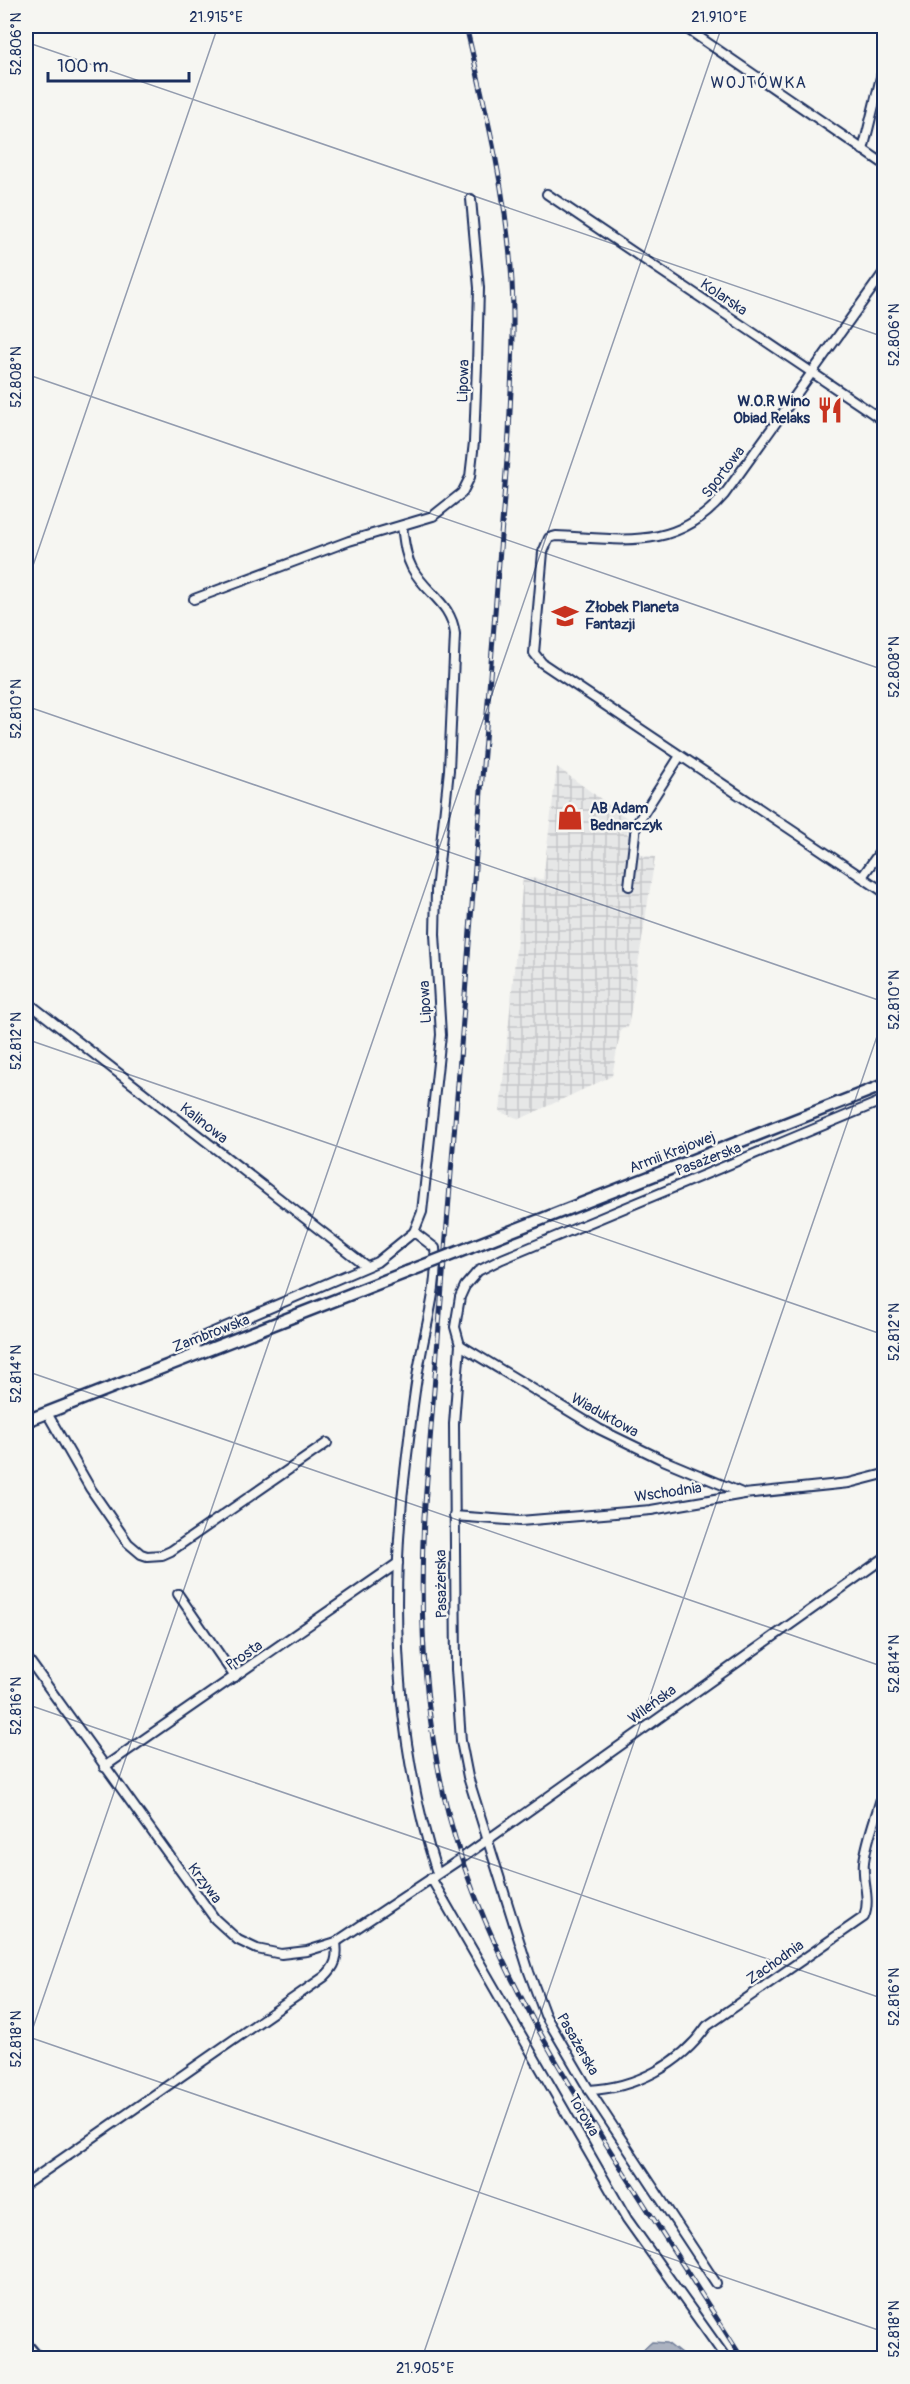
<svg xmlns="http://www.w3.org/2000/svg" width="910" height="2384" font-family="Pangolin,sans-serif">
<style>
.industrial{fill:url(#industrial-grid)}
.water{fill:#abb2c0;stroke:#717e99;stroke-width:1.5}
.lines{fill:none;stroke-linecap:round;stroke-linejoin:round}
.minor-casing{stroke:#1b2f5e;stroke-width:12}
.tertiary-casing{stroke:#1b2f5e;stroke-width:14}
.secondary-casing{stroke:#1b2f5e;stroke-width:15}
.minor{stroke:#f6f6f2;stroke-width:8}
.tertiary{stroke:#f6f6f2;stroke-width:9}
.secondary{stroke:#f6f6f2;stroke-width:10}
.rail-casing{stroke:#1b2f5e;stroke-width:5}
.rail{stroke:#f6f6f2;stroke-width:3;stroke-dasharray:9;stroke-linecap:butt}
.secondary-bridge-casing{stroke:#1b2f5e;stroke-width:15;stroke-linecap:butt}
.secondary-bridge{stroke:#f6f6f2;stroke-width:10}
.ticks{fill:none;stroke:#1b2f5e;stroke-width:1.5;stroke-opacity:0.45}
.labels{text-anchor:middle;stroke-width:4.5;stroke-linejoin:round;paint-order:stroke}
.street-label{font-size:15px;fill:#1b2f5e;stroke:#f6f6f2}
.poi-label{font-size:15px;font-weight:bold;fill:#1b2f5e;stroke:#f6f6f2;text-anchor:start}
.neighbourhood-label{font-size:16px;letter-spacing:1.5px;fill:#1b2f5e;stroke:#f6f6f2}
.neatline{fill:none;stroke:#1b2f5e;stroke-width:2}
.ticks-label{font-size:15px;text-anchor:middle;fill:#1b2f5e}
</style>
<defs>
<pattern id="industrial-grid" width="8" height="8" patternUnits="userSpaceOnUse" patternTransform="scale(1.5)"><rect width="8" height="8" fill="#e6e7e7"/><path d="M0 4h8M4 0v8" fill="none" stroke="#c5c6c9"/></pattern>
</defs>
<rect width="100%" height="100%" fill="#f6f6f2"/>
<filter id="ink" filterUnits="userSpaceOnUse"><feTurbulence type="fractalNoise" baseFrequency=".0167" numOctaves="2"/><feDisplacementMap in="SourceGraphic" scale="12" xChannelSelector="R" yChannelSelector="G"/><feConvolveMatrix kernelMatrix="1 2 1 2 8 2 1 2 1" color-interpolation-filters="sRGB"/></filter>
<g filter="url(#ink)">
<polygon class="industrial" points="557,767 631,821 627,833 641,855 655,857 628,1028 621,1029 612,1076 520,1119 500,1112 523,878 543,879"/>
<polygon class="water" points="652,2342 667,2343 686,2358 634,2358"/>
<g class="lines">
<g class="minor-casing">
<g id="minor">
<polyline points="683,26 884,164"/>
<polyline points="875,26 884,30"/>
<polyline points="863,150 884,65"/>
<polyline points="547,194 884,421"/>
<path d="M 884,272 L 724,495 C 676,552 622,539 556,536 L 549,538 L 543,552 L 534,653 L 542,663 L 884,892"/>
<polyline points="194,599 349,541 433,516 462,493 470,477 474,442 477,365 479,288 471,199"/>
<polyline points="862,877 884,846"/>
<polyline points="629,886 636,825 680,756"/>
<polyline points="26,1001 366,1266"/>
<path d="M 414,1232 L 435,1248 C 439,1285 426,1324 420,1360 C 414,1391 411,1423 407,1455 C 389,1594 394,1739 437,1873"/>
<polyline points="460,1345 599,1429 663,1460 742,1493"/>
<path d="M 194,1355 L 197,1339 L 377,1262 L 414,1232 L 422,1212 L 441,1035 L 435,934 L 436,891 L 449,770 L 455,634 C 451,602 426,594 412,568 C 405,555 404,540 402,526"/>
<polyline points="47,1413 90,1488 128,1543 141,1554 147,1556 162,1555 171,1551 327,1443"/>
<polyline points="454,1516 520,1521 651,1510 744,1494 849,1483 884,1474"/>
<polyline points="178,1594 235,1677"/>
<polyline points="26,1656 215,1919 238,1940 257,1949 281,1954 307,1951 336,1942 462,1858 884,1558"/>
<polyline points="104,1767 398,1563"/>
<polyline points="431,1878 627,2219 726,2358"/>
<path d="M 589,2090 C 635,2088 680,2065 707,2026 L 864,1917 C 871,1900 862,1881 864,1862 C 867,1837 878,1812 884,1788"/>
<path d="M 26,2184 L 324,1977 C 336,1966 338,1958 336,1942"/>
<polyline points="716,2283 589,2090 545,2015 529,1972 468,1777 461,1741 456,1669 454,1424 460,1345 455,1327 460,1297 465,1286 478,1271 502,1259 884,1100"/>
</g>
</g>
<g class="tertiary-casing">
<polyline id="tertiary" points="26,2344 38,2358"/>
</g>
<g class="secondary-casing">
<g id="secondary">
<polyline points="471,1247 884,1085"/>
<polyline points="26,1421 407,1272"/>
</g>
</g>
<use href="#minor" class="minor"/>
<use href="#tertiary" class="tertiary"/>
<use href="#secondary" class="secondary"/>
<g class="rail-casing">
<path id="rail" d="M 466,26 C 486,110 507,195 512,282 C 515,333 511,383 509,434 L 424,1517 C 418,1632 425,1750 462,1860 C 500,1972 560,2071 623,2171 C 663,2234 703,2296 742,2358"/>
</g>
<use href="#rail" class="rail"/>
<g class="secondary-bridge-casing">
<polyline id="secondary-bridge" points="407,1272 471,1247"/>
</g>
<use href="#secondary-bridge" class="secondary-bridge"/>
</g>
</g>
<path class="ticks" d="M 26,42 L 884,337M 26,374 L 884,670M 26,586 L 218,26M 26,706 L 884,1002M 26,1039 L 884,1335M 26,1371 L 884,1667M 26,1704 L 884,1999M 26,2036 L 884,2332M 26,2048 L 722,26M 422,2358 L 884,1016"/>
<defs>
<g id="restaurant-bare" transform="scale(2.07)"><path d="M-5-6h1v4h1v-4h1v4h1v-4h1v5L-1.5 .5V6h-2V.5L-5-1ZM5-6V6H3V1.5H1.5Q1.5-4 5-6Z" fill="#c8321e" stroke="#f6f6f2" stroke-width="2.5" paint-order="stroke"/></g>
<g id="school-bare" transform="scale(2.07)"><path d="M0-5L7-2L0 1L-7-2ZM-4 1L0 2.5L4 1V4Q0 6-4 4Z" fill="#c8321e" stroke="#f6f6f2" stroke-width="2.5" paint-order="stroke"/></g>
<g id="shop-bare" transform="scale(2.07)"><path d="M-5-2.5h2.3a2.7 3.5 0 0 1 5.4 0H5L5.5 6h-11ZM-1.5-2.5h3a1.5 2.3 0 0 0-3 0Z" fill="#c8321e" stroke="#f6f6f2" stroke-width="2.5" paint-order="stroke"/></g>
</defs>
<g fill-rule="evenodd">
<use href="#restaurant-bare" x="830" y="410"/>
<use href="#school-bare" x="565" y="616"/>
<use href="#shop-bare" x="570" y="817"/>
</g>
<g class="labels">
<g class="street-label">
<text transform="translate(724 297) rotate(34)" y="5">Kolarska</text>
<text transform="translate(463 381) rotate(-88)" y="5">Lipowa</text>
<text transform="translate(723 472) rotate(-53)" y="5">Sportowa</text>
<text transform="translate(425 1002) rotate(-93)" y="5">Lipowa</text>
<text transform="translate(204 1123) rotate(38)" y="5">Kalinowa</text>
<text transform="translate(672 1152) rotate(-21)" y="5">Armii Krajowej</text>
<text transform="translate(708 1159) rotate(-21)" y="5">Pasażerska</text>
<text transform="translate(211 1333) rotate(-21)" y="5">Zambrowska</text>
<text transform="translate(605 1415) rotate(29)" y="5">Wiaduktowa</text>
<text transform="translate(668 1492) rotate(-8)" y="5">Wschodnia</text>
<text transform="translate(441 1584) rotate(-91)" y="5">Pasażerska</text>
<text transform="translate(244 1655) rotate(-35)" y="5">Prosta</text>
<text transform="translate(652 1704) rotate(-36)" y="5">Wileńska</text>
<text transform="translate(205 1883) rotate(53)" y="5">Krzywa</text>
<text transform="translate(775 1962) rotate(-35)" y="5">Zachodnia</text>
<text transform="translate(578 2044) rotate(60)" y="5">Pasażerska</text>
<text transform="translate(584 2115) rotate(60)" y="5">Torowa</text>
</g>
<g class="poi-label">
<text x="810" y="406" text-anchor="end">W.O.R Wino<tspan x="810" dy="17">Obiad Relaks</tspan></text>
<text x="585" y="612">Żłobek Planeta<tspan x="585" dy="17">Fantazji</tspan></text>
<text x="590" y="813">AB Adam<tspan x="590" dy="17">Bednarczyk</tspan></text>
</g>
<g class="neighbourhood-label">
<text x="759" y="88">WOJTÓWKA</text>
</g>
</g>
<rect width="910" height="2384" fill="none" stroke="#f6f6f2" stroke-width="66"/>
<path d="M48 72v9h141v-9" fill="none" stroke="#1b2f5e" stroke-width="3"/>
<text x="57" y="72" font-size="18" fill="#1b2f5e" stroke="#f6f6f2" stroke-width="4.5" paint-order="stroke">100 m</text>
<rect x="33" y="33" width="844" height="2318" class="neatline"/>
<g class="ticks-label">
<text x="216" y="22">21.915°E</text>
<text x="719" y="22">21.910°E</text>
<text transform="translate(16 44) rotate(-90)" y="5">52.806°N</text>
<text transform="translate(894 335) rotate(-90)" y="5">52.806°N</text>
<text transform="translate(16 377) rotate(-90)" y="5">52.808°N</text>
<text transform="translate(894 667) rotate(-90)" y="5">52.808°N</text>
<text transform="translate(16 709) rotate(-90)" y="5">52.810°N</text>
<text transform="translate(894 1000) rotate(-90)" y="5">52.810°N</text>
<text transform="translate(16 1041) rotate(-90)" y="5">52.812°N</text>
<text transform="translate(894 1332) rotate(-90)" y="5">52.812°N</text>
<text transform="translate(16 1374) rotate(-90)" y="5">52.814°N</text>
<text transform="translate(894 1664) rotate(-90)" y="5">52.814°N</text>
<text transform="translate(16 1706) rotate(-90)" y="5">52.816°N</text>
<text transform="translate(894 1997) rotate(-90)" y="5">52.816°N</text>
<text transform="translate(16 2039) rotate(-90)" y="5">52.818°N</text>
<text transform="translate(894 2329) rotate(-90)" y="5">52.818°N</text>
<text x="425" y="2373">21.905°E</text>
</g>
</svg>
